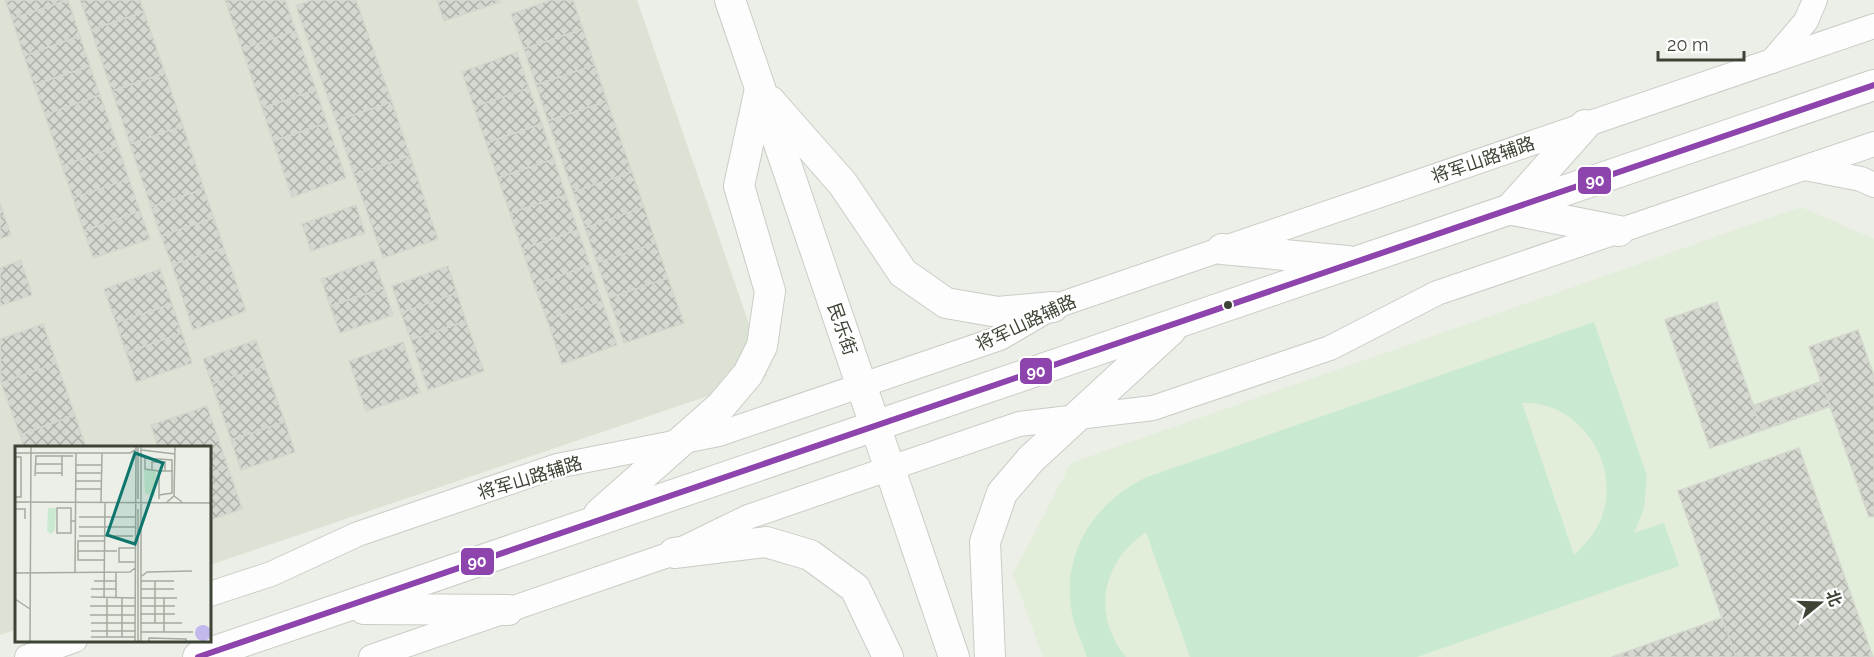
<svg xmlns="http://www.w3.org/2000/svg" width="1874" height="657" font-family="Raleway,'Noto Sans SC',sans-serif">
<style>
.residential{fill:#dce3d5}
.education{fill:#e2edda}
.pitch{fill:#c9ead1;fill-rule:evenodd}
.building{fill:url(#building-cross-hatch);stroke:#d3d7ce;stroke-width:1.5}
.lines{fill:none;stroke-linecap:round;stroke-linejoin:round}
.minor-casing{stroke:#c9cdc6;stroke-width:26}
.tertiary-casing{stroke:#c9cdc6;stroke-width:32}
.minor{stroke:#fcfdfc;stroke-width:24}
.tertiary{stroke:#fcfdfc;stroke-width:30}
.bus-1-casing{stroke:#fff;stroke-width:10}
.bus-1{stroke:#8e44ad;stroke-width:6}
.bus-dot{fill:#3d4435;stroke:#fff;stroke-width:2}
.labels{text-anchor:middle;stroke-width:4.5;stroke-linejoin:round;paint-order:stroke}
.street-label{font-size:18px;fill:#3d4435;stroke:#fff}
.inset-road{fill:none;stroke:#a5aba0;stroke-width:1.5}
.view{fill:#0f766e;fill-opacity:0.15;stroke:#0f766e;stroke-width:3}
.inset-edge{fill:none;stroke:#3d4435;stroke-width:3}
.line-badge{stroke:#fff;stroke-width:2}
.badge-label{font-size:16px;text-anchor:middle;font-weight:bold;fill:#fff}
</style>
<defs>
<pattern id="building-cross-hatch" width="8" height="8" patternUnits="userSpaceOnUse" patternTransform="scale(1.5)"><rect width="8" height="8" fill="#d4d8d1"/><path d="M0 0l8 8M0 8l8-8" fill="none" stroke="#adb1aa"/></pattern>
</defs>
<rect width="100%" height="100%" fill="#ebefe8"/>
<polygon class="residential" points="0,0 637,0 767,376 210,565 210,447 16,447 16,630 0,635"/>
<polygon class="education" points="1801,207 1874,239 1874,657 1043,657 1013,574 1071,463"/>
<path class="pitch" d="M 1594,322 L 1647,476 L 1644,508 L 1634,533 L 1664,523 L 1679,566 L 1417,657 L 1190,657 L 1146,532 C 1102,562 1091,615 1126,657 L 1087,657 C 1082,643 1075,628 1072,613 C 1061,553 1094,502 1147,477 ZM 1522,403 C 1577,400 1620,460 1603,513 C 1598,530 1587,543 1574,555 Z"/>
<g class="building">
<polygon points="5,0 68,0 12,19"/>
<polygon points="68,0 80,36 24,56 12,19"/>
<polygon points="80,0 140,0 144,12 91,30"/>
<polygon points="225,0 285,0 296,31 242,49"/>
<polygon points="312,0 356,0 392,102 336,121 296,6"/>
<polygon points="437,0 499,0 500,2 444,21"/>
<polygon points="551,0 573,0 583,29 524,49 511,14"/>
<polygon points="144,12 165,73 112,91 91,30"/>
<polygon points="583,29 595,65 536,85 524,49"/>
<polygon points="296,31 316,90 262,108 242,49"/>
<polygon points="80,36 90,66 34,85 24,56"/>
<polygon points="517,52 529,88 474,107 462,72"/>
<polygon points="595,65 607,101 548,121 536,85"/>
<polygon points="90,66 100,95 45,115 34,85"/>
<polygon points="165,73 183,126 130,144 112,91"/>
<polygon points="529,88 542,124 486,143 474,107"/>
<polygon points="316,90 327,123 273,141 262,108"/>
<polygon points="100,95 118,146 62,166 45,115"/>
<polygon points="607,101 632,172 573,192 548,121"/>
<polygon points="392,102 410,156 354,175 336,121"/>
<polygon points="327,123 346,178 292,197 273,141"/>
<polygon points="542,124 554,159 498,178 486,143"/>
<polygon points="183,126 204,189 151,207 130,144"/>
<polygon points="118,146 129,179 73,198 62,166"/>
<polygon points="410,156 438,239 383,258 354,175"/>
<polygon points="554,159 566,195 510,213 498,178"/>
<polygon points="632,172 644,207 585,228 573,192"/>
<polygon points="129,179 140,211 84,231 73,198"/>
<polygon points="204,189 214,218 161,236 151,207"/>
<polygon points="566,195 578,230 522,249 510,213"/>
<polygon points="0,203 11,235 0,239"/>
<polygon points="356,205 365,233 311,251 302,224"/>
<polygon points="644,207 656,243 597,263 585,228"/>
<polygon points="140,211 150,239 93,258 84,231"/>
<polygon points="214,218 224,248 172,265 161,236"/>
<polygon points="578,230 590,265 534,285 522,249"/>
<polygon points="656,243 668,278 609,298 597,263"/>
<polygon points="224,248 246,311 193,330 172,265"/>
<polygon points="21,260 32,295 0,306 0,268"/>
<polygon points="374,260 384,288 330,306 321,279"/>
<polygon points="590,265 602,301 547,320 534,285"/>
<polygon points="448,266 457,293 401,313 392,286"/>
<polygon points="160,269 172,304 116,323 104,289"/>
<polygon points="668,278 684,323 624,343 609,298"/>
<polygon points="384,288 393,315 340,333 330,306"/>
<polygon points="457,293 466,321 411,340 401,313"/>
<polygon points="602,301 617,345 562,364 547,320"/>
<polygon points="1717,302 1762,430 1710,448 1665,320"/>
<polygon points="172,304 182,333 126,353 116,323"/>
<polygon points="466,321 484,371 428,390 411,340"/>
<polygon points="43,324 57,363 1,383 0,339"/>
<polygon points="1858,330 1874,376 1874,516 1869,517 1809,347"/>
<polygon points="182,333 192,363 136,382 126,353"/>
<polygon points="256,340 265,366 212,384 203,359"/>
<polygon points="403,342 420,393 366,411 349,361"/>
<polygon points="57,363 75,415 20,435 1,383"/>
<polygon points="265,366 285,422 231,440 212,384"/>
<polygon points="1821,382 1830,406 1762,430 1753,406"/>
<polygon points="1821,382 1830,406 1762,430 1753,406"/>
<polygon points="1821,382 1830,406 1762,430 1753,406"/>
<polygon points="1821,382 1830,406 1762,430 1753,406"/>
<polygon points="1821,382 1830,406 1762,430 1753,406"/>
<polygon points="1821,382 1830,406 1762,430 1753,406"/>
<polygon points="207,406 228,467 210,473 210,447 158,447 151,425"/>
<polygon points="75,415 86,447 24,447 20,435"/>
<polygon points="285,422 295,452 241,470 231,440"/>
<polygon points="1799,448 1873,657 1736,657 1722,618 1678,491"/>
<polygon points="228,467 242,509 210,520 210,473"/>
<polygon points="1722,618 1736,657 1612,657"/>
</g>
<g class="lines">
<g class="minor-casing">
<g id="minor">
<polyline points="1772,61 1806,21 1815,0"/>
<polyline points="1805,168 1861,179 1874,185"/>
<polyline points="210,594 271,574 358,534 557,466 719,434 1000,338 1053,307 1874,26"/>
<polyline points="27,657 75,640"/>
<polyline points="371,657 674,553 748,517 1019,424 1153,408 1330,348 1437,293 1874,144"/>
</g>
</g>
<g class="tertiary-casing">
<g id="tertiary">
<polyline points="730,0 954,657"/>
<polyline points="770,101 843,184 903,273 946,303 998,312 1053,307"/>
<polyline points="1511,208 1585,125"/>
<polyline points="1513,210 1619,231"/>
<polyline points="1222,249 1347,261"/>
<polyline points="599,514 721,406 748,374 762,346 770,291 739,186 760,89"/>
<polyline points="674,553 766,542 810,555 855,588 888,657"/>
<polyline points="364,609 508,610"/>
<polyline points="198,657 1874,85"/>
<polyline points="990,657 985,542 1002,493 1031,459 1171,330"/>
</g>
</g>
<use href="#minor" class="minor"/>
<use href="#tertiary" class="tertiary"/>
<g class="bus-1-casing">
<polyline id="bus-1" points="198,657 1874,85"/>
</g>
<use href="#bus-1" class="bus-1"/>
</g>
<circle class="bus-dot" cx="1228" cy="305" r="5"/>
<g class="labels">
<g class="street-label">
<text transform="translate(1483 160) rotate(-19)" y="6">将军山路辅路</text>
<text transform="translate(1026 323) rotate(-25)" y="6">将军山路辅路</text>
<text transform="translate(842 329) rotate(71)" y="6">民乐街</text>
<text transform="translate(530 478) rotate(-17)" y="6">将军山路辅路</text>
</g>
</g>
<g transform="translate(15 446)">
<rect width="196" height="196" fill="#ebefe8"/>
<path d="M 129,24 L 141,24 L 140,51 L 130,47 ZM 33,62 L 41,62 L 40,84 L 36,88 L 32,85 Z" fill="#c9ead1"/>
<path d="M180 187a8 8 0 1 1 16 0a8 8 0 1 1-16 0Z" fill="#c4b9ec"/>
<path class="inset-road" d="M 126,1 L 126,196M 127,4 L 160,8M 0,7 L 115,7 L 120,4M 0,11 L 6,11 L 6,51 L 0,51M 21,18 L 47,18M 61,19 L 86,19M 137,23 L 137,16 L 150,16 L 150,25M 144,25 L 130,23 L 130,12 L 157,14 L 157,47 L 144,49M 21,27 L 47,27M 61,27 L 86,27M 20,30 L 21,10 L 58,10M 47,30 L 47,9M 61,35 L 86,35M 61,43 L 86,43M 159,50 L 160,1M 123,53 L 123,1M 144,53 L 144,25 L 158,25M 0,56 L 197,57M 86,56 L 87,7M 152,56 L 159,50 L 167,56M 0,63 L 10,63 L 10,73M 64,71 L 120,71M 56,75 L 56,87 L 42,87 L 42,62 L 56,62 L 56,75 L 61,75M 64,81 L 120,81M 64,90 L 118,90M 63,105 L 102,105M 90,114 L 63,114 L 63,95 L 90,95M 121,116 L 104,116 L 104,102 L 121,102M 0,127 L 115,126 L 120,122M 60,127 L 61,7M 127,130 L 132,126 L 177,125M 79,135 L 101,135M 126,135 L 159,135M 76,143 L 101,143M 126,143 L 159,143M 76,151 L 120,152M 89,151 L 90,57M 101,151 L 101,126M 126,152 L 162,152M 0,153 L 15,163M 75,160 L 120,160M 126,160 L 160,160M 125,168 L 160,168M 75,169 L 120,169M 76,177 L 120,177M 125,177 L 167,177M 140,177 L 140,135M 76,185 L 120,185M 126,186 L 178,186M 149,186 L 149,152M 76,191 L 120,191M 92,191 L 92,151M 107,191 L 107,152M 15,196 L 16,1M 120,196 L 121,1M 123,196 L 123,63M 134,196 L 134,192 L 171,193 L 171,196"/>
<path class="view" d="M 120,7 L 148,17 L 120,98 L 92,89 Z"/>
<rect width="196" height="196" class="inset-edge"/>
</g>
<g class="line-badge">
<rect x="1577" y="166" width="35" height="29" rx="6" fill="#8e44ad"/>
<rect x="1019" y="357" width="34" height="28" rx="6" fill="#8e44ad"/>
<rect x="460" y="547" width="35" height="29" rx="6" fill="#8e44ad"/>
</g>
<g class="badge-label">
<text x="1595" y="186">90</text>
<text x="1036" y="377">90</text>
<text x="477" y="567">90</text>
</g>
<g transform="translate(1820 603) rotate(71)" stroke="#ffffff" stroke-width="4.5" paint-order="stroke">
<path d="M0-4.5L10 22L0 15L-10 22Z" fill="#3d4435"/>
<text y="-9" font-size="16" font-weight="bold" text-anchor="middle" fill="#3d4435">北</text>
</g>
<path d="M1658 51v9h86v-9" fill="none" stroke="#3d4435" stroke-width="3"/>
<text x="1667" y="51" font-size="18" fill="#3d4435" stroke="#ffffff" stroke-width="4.5" paint-order="stroke">20 m</text>
</svg>
